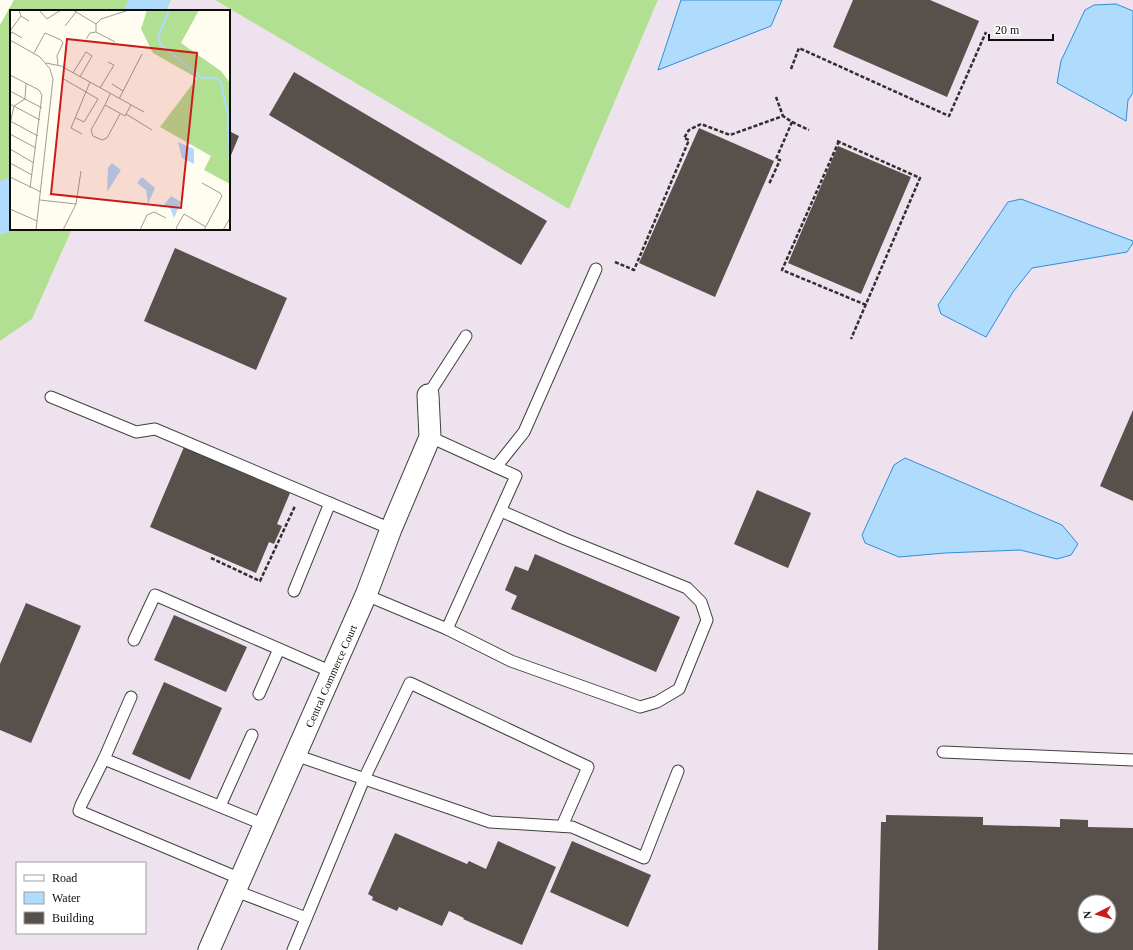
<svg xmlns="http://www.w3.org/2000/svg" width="1133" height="950" font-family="'Times New Roman',serif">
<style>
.industrial{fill:#ede2ee;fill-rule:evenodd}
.forest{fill:#b2e093}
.water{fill:#afdbfc;stroke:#308dd9}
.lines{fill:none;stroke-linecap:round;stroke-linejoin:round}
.river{stroke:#afdbfc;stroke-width:38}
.building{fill:#58504a;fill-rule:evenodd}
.lane-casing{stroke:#414141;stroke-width:13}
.street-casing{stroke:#414141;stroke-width:23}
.path{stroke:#303030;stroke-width:2.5;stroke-dasharray:4 2;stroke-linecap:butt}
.lane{stroke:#fff;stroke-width:11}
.street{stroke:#fff;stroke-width:21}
.labels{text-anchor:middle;stroke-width:4;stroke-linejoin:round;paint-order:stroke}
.street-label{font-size:11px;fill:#0e0e0e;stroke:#fff}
.inset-river{fill:none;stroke:#afdbfc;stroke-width:2}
.inset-road{fill:none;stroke:#9f9d96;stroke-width:1}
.view{fill:#cc1a19;fill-opacity:0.15;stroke:#cc1a19;stroke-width:2}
.inset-edge{fill:none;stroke:#0e0e0e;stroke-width:2}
</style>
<rect width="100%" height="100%" fill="#fffdf0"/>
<path class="industrial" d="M 171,0 L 215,0 L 569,208 L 658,0 L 1133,0 L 1133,950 L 0,950 L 0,341 L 32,319 L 72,229 L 229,229 L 229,11 L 166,11 ZM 17,863 L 145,863 L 145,933 L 17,933 ZM 1085,902 L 1109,902 L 1109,926 L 1085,926 Z"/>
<g class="forest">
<polygon points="14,0 171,0 166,11 11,11 11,229 72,229 32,319 0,341 0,25"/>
<polygon points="215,0 658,0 569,209"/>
</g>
<g class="water">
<polygon points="681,0 782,0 771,26 658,70"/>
<polygon points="1116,4 1133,11 1133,93 1128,100 1126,121 1057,83 1061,61 1085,10 1094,5"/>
<polygon points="1021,199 1133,241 1133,243 1127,252 1032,268 1013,292 986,337 941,314 938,305 1008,202"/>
<polygon points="905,458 1062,525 1078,544 1071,555 1057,559 1020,550 945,553 899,557 865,543 862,535 894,465"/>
</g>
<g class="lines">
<g class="river">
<polyline points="144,11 150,0"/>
<polyline points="0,215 11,197"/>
</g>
</g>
<g class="building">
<polygon points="853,0 930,0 979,21 947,97 833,47"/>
<polygon points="294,72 547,221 521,265 269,115"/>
<polygon points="699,128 774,161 715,297 639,263"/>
<polygon points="229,131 239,136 229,160"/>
<polygon points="838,146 911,177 861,294 788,263"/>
<polygon points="175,248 287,298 256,370 144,321"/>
<polygon points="1133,410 1133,501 1100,486"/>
<polygon points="184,447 290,493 277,524 282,526 274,544 269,542 256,573 150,527"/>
<polygon points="757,490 811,513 788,568 734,544"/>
<polygon points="535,554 680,617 656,672 511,609 517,596 505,590 515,566 528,571"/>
<polygon points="26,603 81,626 31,743 0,730 0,664"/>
<polygon points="174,615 247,647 226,692 154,660"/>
<polygon points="164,682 222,708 190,780 132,754"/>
<path d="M 886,815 L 983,817 L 983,825 L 1060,827 L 1060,819 L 1088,820 L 1088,827 L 1133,828 L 1133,950 L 878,950 L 881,822 L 886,822 ZM 1085,902 L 1109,902 L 1109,926 L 1085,926 Z"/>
<polygon points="395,833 467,864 469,861 486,869 498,841 556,867 522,945 463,919 464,918 449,911 442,926 399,907 397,911 372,900 373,897 368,894"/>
<polygon points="572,841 651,875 628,927 550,892"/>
</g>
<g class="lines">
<g class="lane-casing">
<g id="lane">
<polyline points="428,395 466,336"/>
<polyline points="51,397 136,432 155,429 391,529"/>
<polyline points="496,467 524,432 596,269"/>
<polyline points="294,591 330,503"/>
<polyline points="366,595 447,629 516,476 430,437"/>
<polyline points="447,629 511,661 640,707 657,702 679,689 707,620 701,602 687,588 565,539 501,511"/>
<polyline points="134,640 155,595 332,672"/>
<polyline points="259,694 279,649"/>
<polyline points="943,752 1133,760"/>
<polyline points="295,755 490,822 572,827 644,858 678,771"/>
<polyline points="104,759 131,697"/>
<polyline points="220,806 252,735"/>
<polyline points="241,879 79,811 81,805 104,759 265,825"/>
<polyline points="236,891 306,918"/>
<polyline points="293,950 364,779 410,683 588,767 562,826"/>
</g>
</g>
<g class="street-casing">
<polyline id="street" points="209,950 366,595 391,529 430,437 428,395"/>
</g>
<g class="path">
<polyline points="791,69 799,48 949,116 986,32"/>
<polyline points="776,97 783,116"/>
<polyline points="792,122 809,130"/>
<polyline points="837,141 920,178 851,339"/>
<polyline points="839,141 782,270 866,305"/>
<polyline points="615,262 634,270 689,140 684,138 689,130 701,124 730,135 783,116 792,122 776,159 780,160 769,184"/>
<polyline points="211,558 260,581 295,506"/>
</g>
<use href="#lane" class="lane"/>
<use href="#street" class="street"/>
</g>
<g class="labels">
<g class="street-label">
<text transform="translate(331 676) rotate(-66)" y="4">Central Commerce Court</text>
</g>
</g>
<g transform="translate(10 10)">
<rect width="220" height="220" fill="#fffdf0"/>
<path d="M 137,0 L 189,0 L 171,33 L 211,61 L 220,73 L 220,174 L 194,160 L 201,146 L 150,117 L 187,68 L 143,43 L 131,19 Z" fill="#b2e093"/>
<path d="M 168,132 L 184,139 L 184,154 L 172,148 ZM 102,153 L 111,160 L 97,182 L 98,158 ZM 132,167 L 145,178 L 138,194 L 136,180 L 127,173 ZM 161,186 L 171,192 L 164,208 L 160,198 L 154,195 Z" fill="#afdbfc"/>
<path class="inset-river" d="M 159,0 L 148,27 L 151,35 L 192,68 L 206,68 L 211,72 L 218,106 L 220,157"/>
<path class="inset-road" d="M 9,0 L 11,6 L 19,11M 29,0 L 37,9 L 51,0M 63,0 L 86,14M 55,16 L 66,2M 0,21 L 11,6M 0,25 L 2,22 L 12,28M 76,29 L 80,23 L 86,22M 0,30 L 30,47 L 40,59 L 43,69 L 26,220M 105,32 L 86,22 L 86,14 L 91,9 L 119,0M 24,43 L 35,23 L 51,30 L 53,33 L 47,46 L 48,55M 36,53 L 51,56 L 134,102M 63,63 L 76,42 L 82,46 L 70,67M 0,65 L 29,80 L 32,85 L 20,178M 52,68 L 88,89 L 74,112 L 66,108M 102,74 L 113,81M 90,78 L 104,55 L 98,52M 0,81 L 32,98M 100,84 L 95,95 L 115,106 L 121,95M 109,89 L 132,44M 0,94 L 30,110M 95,95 L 81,120 L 83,126 L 92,130 L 97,128 L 110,104M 116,104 L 142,120M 0,111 L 28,126M 0,114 L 4,96 L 15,89 L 16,73M 0,124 L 26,138M 72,124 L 61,118 L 80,72M 0,139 L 24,153M 0,153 L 22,165M 0,167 L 31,182M 192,173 L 210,183 L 212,186 L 194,220M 30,190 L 66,194 L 53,220M 66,194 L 71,161M 0,199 L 27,211M 130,220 L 137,205 L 144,202 L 156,208M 168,220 L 166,218 L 174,204 L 196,217M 213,220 L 220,208"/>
<path class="view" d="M 57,29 L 187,43 L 171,198 L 41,184 Z"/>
<rect width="220" height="220" class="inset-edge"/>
</g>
<rect x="16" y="862" width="130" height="72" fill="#ffffff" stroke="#9f9f9f"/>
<rect x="24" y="875" width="20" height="6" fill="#ffffff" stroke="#9f9f9f"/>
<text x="52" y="882" font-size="12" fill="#0e0e0e">Road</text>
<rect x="24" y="892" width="20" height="12" fill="#afdbfc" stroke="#9f9f9f"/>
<text x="52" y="902" font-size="12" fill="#0e0e0e">Water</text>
<rect x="24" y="912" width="20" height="12" fill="#58504a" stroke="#9f9f9f"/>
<text x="52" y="922" font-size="12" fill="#0e0e0e">Building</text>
<g transform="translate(1097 914) rotate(264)"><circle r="19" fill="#ffffff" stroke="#9f9f9f"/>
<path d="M0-3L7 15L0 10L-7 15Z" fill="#cc1a19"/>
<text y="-6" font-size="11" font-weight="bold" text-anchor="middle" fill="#0e0e0e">N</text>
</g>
<path d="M989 34v6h64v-6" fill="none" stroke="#0e0e0e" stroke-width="2"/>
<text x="995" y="34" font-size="12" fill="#0e0e0e" stroke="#ffffff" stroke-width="3" paint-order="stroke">20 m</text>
</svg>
